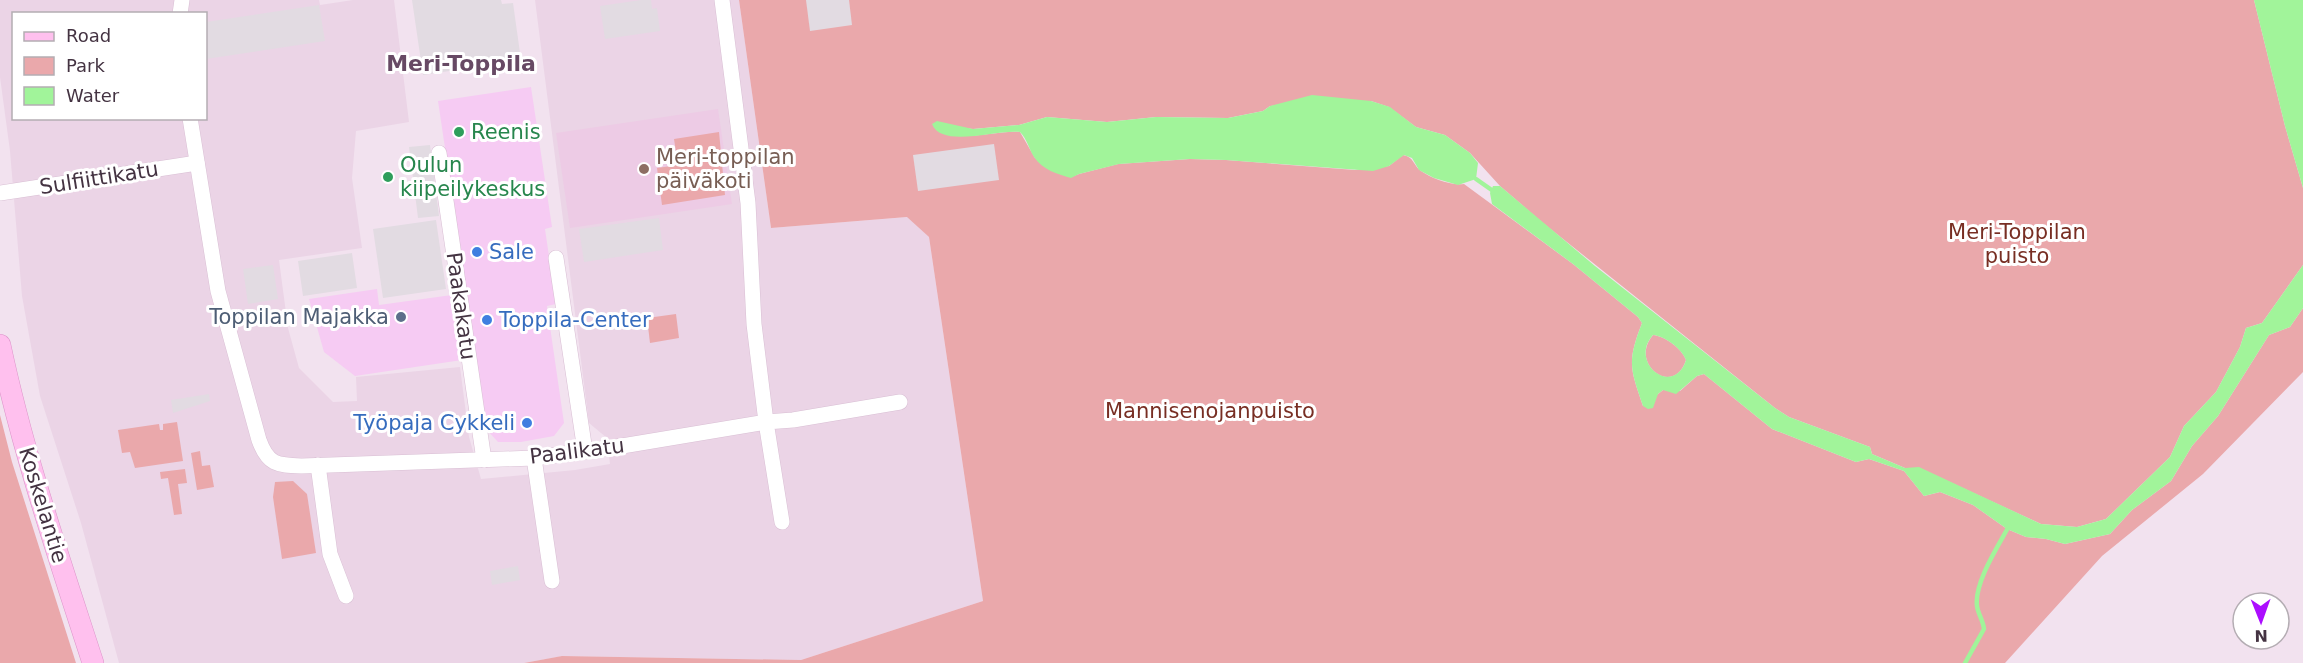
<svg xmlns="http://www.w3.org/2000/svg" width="2303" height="663" font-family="'DejaVu Sans',sans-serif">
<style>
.residential{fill:#ebd4e6;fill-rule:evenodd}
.commercial{fill:#f6cbf3}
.education{fill:#edcbe5}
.green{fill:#eaa8ab}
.parking{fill:#e2dbe2}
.water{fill:#a1f49a;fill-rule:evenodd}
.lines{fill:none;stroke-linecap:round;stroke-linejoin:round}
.stream{stroke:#a1f49a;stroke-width:4.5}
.street-casing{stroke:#d9bfd4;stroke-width:16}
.secondary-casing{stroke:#dc93c9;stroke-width:22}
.street{stroke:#fff;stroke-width:15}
.secondary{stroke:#ffc0ee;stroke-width:21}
.leisure-dot{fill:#2e9e5b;stroke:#fff;stroke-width:2}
.education-dot{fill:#8d6e63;stroke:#fff;stroke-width:2}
.shop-dot{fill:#3f7fe0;stroke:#fff;stroke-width:2}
.service-dot{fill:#5c6f8a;stroke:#fff;stroke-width:2}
.labels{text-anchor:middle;stroke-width:6;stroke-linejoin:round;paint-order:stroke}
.leisure-label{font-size:21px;fill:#27864d;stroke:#fff;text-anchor:start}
.education-label{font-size:21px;fill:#785e54;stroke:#fff;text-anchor:start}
.street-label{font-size:21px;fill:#443342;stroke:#fff}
.park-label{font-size:21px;fill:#782e23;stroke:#fff}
.shop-label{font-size:21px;fill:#366cbe;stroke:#fff;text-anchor:start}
.service-label{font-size:21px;fill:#4e5e75;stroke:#fff;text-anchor:end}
.neighbourhood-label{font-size:22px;font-weight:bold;fill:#674964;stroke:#fff}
</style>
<rect width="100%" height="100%" fill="#f2e2ef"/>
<path class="residential" d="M 0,0 L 319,0 L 320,5 L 353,0 L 394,0 L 409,122 L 356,131 L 352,178 L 362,248 L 279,260 L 288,328 L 299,368 L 333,402 L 357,401 L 356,377 L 460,367 L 469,437 L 481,479 L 575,470 L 610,464 L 607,438 L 589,423 L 535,0 L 739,0 L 771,228 L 908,217 L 929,237 L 983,601 L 801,660 L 563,656 L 524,663 L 119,663 L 81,523 L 40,396 L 22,296 L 10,151 L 0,77 ZM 14,14 L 206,14 L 206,118 L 14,118 Z"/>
<g class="commercial">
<polygon points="531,87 552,227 545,229 556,304 547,306 564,423 554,436 521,442 498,442 487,430 438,101"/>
<polygon points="377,289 379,305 452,295 462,360 355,376 324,352 309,299"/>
</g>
<polygon class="education" points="718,109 732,204 570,228 556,133"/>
<g class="green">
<path d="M 739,0 L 2254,0 L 2285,126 L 2303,188 L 2303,265 L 2262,323 L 2246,328 L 2240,347 L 2216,392 L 2184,426 L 2170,457 L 2106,519 L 2077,527 L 2041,524 L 1919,468 L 1905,468 L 1872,454 L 1870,447 L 1789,417 L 1775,408 L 1543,223 L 1500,186 L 1470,153 L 1445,135 L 1416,127 L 1389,107 L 1371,101 L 1359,101 L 1270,106 L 1263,111 L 1228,118 L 1156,117 L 1107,122 L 1047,117 L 1019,125 L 973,129 L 933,125 C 946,147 997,129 1020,132 L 1035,158 L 1071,177 L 1079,174 L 1118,164 L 1190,159 L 1226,160 L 1355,170 L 1389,166 L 1403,155 C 1414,157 1413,165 1421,171 C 1431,178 1451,186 1464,184 L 1573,264 L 1638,317 L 1642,323 C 1627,362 1630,368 1643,406 L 1663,390 L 1680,391 L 1697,376 L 1704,374 L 1772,429 L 1856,462 L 1869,459 L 1904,471 L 1924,496 L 1940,492 L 1973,505 L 2007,529 L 2026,537 L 2046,539 L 2065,544 L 2110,534 L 2132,510 L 2171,481 L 2192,446 L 2218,416 L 2269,335 L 2290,327 L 2303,308 L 2303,372 L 2203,474 L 2102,556 L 2005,663 L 524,663 L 562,656 L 801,660 L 983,601 L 929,237 L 907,217 L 771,228 Z"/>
<polygon points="719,132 725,195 662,205 657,168 678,165 674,139"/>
<polygon points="676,314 679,338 650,343 647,318"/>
<path d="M 1653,335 C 1665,336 1682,349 1686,360 C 1674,398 1628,364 1653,335 Z"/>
<polygon points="0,415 12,462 76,663 0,663"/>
<polygon points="177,422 183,461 135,468 130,452 122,453 118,430 159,424 160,430 163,430 163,424"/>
<polygon points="200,451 202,466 210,465 214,487 197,490 191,453"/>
<polygon points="185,469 187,483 178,484 182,514 174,515 168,478 161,479 160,472"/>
<polygon points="293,481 307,494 316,553 282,559 273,497 275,482"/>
</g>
<g class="parking">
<polygon points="412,0 501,0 502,4 513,3 521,60 423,75"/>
<polygon points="641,0 651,0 652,9 657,8 660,31 605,39 600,6"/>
<polygon points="806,0 849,0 852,25 810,31"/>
<polygon points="319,5 325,41 206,59 206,22"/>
<polygon points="994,144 999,180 918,191 913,155"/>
<polygon points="430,145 439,216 418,218 409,147"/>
<polygon points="659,218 663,250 584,262 579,229"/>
<polygon points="436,220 446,289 383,298 373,229"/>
<polygon points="352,253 357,288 303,296 298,261"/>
<polygon points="273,265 278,299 248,304 243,269"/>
<polygon points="209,394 210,401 173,413 171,400"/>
<polygon points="518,566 520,580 492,585 490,571"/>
</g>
<g class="water">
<polygon points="2254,0 2303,0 2303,188 2285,126"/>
<path d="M 1312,95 L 1371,101 L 1390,107 L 1416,127 L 1445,135 L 1470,153 L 1478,163 L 1476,179 L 1458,185 L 1434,178 L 1419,170 L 1412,158 L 1404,155 L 1389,166 L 1373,171 L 1226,160 L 1190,159 L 1119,164 L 1079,174 L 1071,178 C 1057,174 1043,170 1034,157 C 1029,149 1027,139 1020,132 C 997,129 942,149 932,124 L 937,121 L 973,129 L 1019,125 L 1047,117 L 1107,122 L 1156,117 L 1228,118 L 1263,111 L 1270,106 Z"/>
<path d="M 1493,186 L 1500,186 L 1595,266 L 1775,408 L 1789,417 L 1870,447 L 1872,454 L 1905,468 L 1919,467 L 2041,524 L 2077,527 L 2106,519 L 2170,457 L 2184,426 L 2216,392 L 2240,347 L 2246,328 L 2262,323 L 2303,265 L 2303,308 L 2290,327 L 2269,335 L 2218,416 L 2192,446 L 2171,481 L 2132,510 L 2110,534 L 2065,544 L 2046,539 L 2026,537 L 2007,529 L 1973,505 L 1940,492 L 1924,496 L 1904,471 L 1869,459 L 1856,462 L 1772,429 L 1704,374 L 1697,376 L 1676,394 L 1663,390 L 1658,394 L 1653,408 L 1648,409 L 1643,406 C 1630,368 1627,362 1642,323 L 1638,317 L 1573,264 L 1492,204 L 1490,193 ZM 1653,335 C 1665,336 1682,349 1686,360 C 1674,398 1628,363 1653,335 Z"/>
</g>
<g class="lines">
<g class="stream">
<polyline points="1476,179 1496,193"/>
<path d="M 1965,663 L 1984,629 C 1983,620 1978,614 1977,606 C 1974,583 1998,546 2009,526"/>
</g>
<g class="street-casing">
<g id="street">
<polyline points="180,14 182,0"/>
<path d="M 190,118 L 218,291 L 259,440 C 268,465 277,465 302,466 L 534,458 L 616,447 L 766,422 L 754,324 L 748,203 L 722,0"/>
<polyline points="439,153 484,460"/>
<polyline points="0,193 197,163"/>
<polyline points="556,258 585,451"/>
<polyline points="534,458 552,581"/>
<polyline points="318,465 330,554 346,596"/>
<polyline points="782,522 766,422 793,420 900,402"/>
</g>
</g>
<g class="secondary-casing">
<path id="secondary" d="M 0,345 C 23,453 59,558 93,663"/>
</g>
<use href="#street" class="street"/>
<use href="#secondary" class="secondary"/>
</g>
<g class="leisure-dot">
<circle cx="459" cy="132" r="6"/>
<circle cx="388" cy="177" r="6"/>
</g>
<circle class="education-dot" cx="644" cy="169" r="6"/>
<g class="shop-dot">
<circle cx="477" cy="252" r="6"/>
<circle cx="487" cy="320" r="6"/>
<circle cx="527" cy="423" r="6"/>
</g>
<circle class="service-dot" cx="401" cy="317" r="6"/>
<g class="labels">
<g class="leisure-label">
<text x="471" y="139">Reenis</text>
<text x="400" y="172">Oulun<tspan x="400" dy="24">kiipeilykeskus</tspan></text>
</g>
<g class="education-label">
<text x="656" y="164">Meri-toppilan<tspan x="656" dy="24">päiväkoti</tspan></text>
</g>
<g class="street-label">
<text transform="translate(99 178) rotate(-9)" y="7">Sulfiittikatu</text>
<text transform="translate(461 306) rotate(82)" y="7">Paakakatu</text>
<text transform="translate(577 451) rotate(-7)" y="7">Paalikatu</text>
<text transform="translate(43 505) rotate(73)" y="7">Koskelantie</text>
</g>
<g class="park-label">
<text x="2017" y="239">Meri-Toppilan<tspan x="2017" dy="24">puisto</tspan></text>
<text x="1210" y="418">Mannisenojanpuisto</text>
</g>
<g class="shop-label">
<text x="489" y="259">Sale</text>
<text x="499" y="327">Toppila-Center</text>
<text x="515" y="430" text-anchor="end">Työpaja Cykkeli</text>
</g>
<g class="service-label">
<text x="389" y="324">Toppilan Majakka</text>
</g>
<g class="neighbourhood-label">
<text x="461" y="71">Meri-Toppila</text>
</g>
</g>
<rect x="12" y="12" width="195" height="108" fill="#ffffff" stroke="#b4adb3" stroke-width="1.5"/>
<rect x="24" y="32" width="30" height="9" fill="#ffc0ee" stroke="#b4adb3" stroke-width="1.5"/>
<text x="66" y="42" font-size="18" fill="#443342">Road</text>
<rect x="24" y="57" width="30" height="18" fill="#eaa8ab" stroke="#b4adb3" stroke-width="1.5"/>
<text x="66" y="72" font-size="18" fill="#443342">Park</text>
<rect x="24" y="87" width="30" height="18" fill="#a1f49a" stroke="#b4adb3" stroke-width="1.5"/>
<text x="66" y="102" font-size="18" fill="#443342">Water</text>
<g transform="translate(2261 621) rotate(179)"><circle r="28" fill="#ffffff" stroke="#b4adb3" stroke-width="1.5"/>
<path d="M0-4.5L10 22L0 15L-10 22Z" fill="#ac0dff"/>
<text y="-9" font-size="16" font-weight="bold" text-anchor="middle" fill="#443342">N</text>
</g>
</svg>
